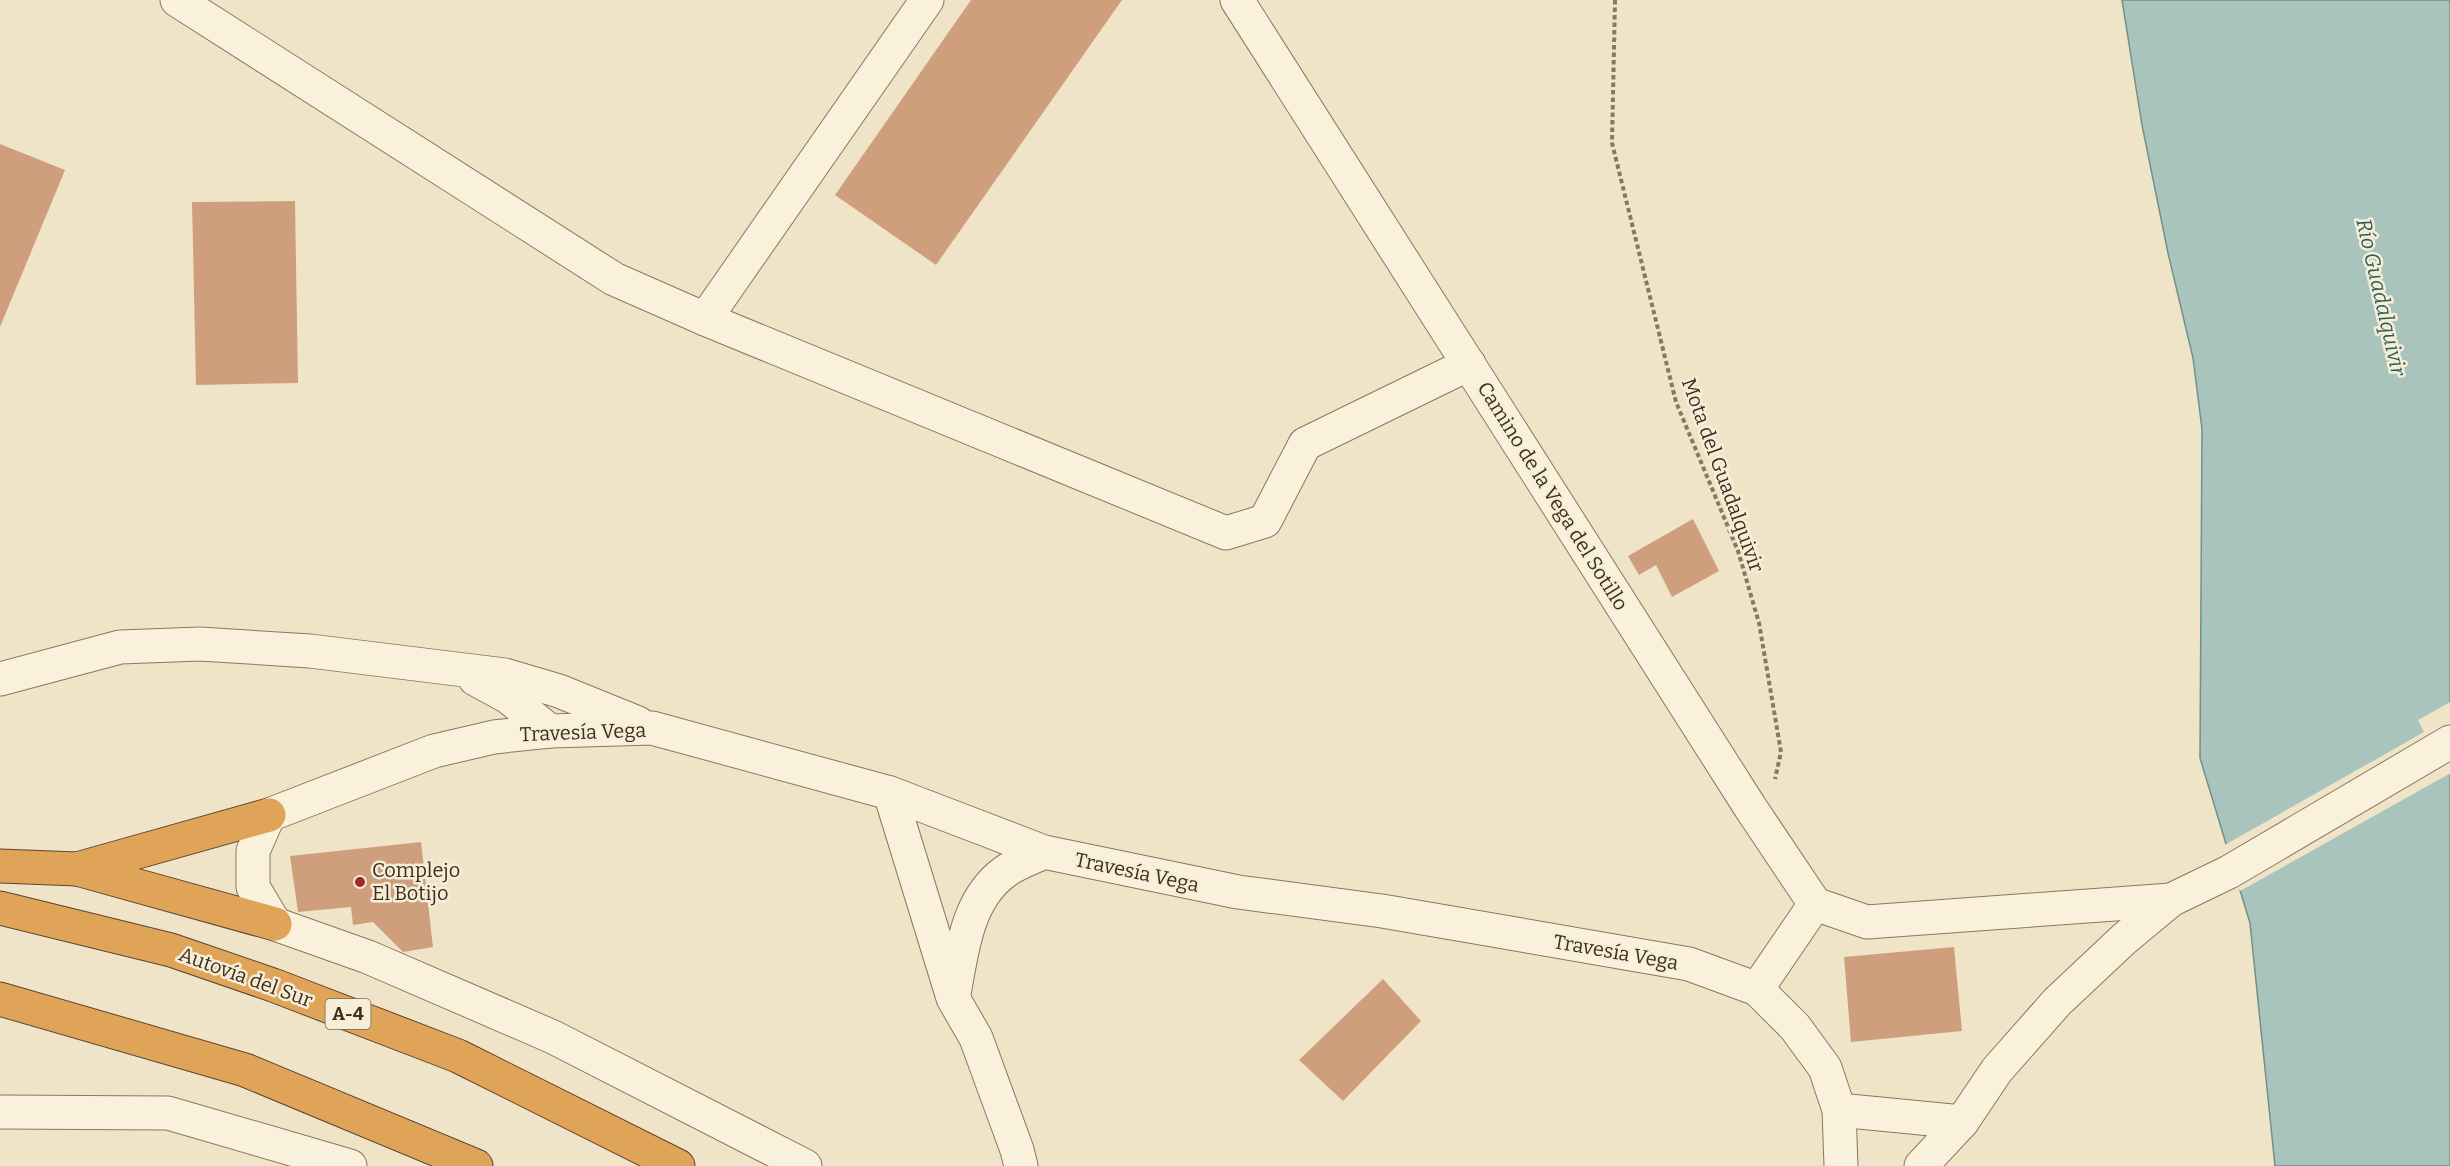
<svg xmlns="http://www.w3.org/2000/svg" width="2450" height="1166" font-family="Bitter,serif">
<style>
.water{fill:#a9c4bc;stroke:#6f938a;stroke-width:1.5}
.pier{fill:#f0e4c8}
.building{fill:#cf9f7d}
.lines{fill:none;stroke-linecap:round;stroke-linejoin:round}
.minor-casing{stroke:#8d765c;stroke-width:35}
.highway-casing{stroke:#5b4430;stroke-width:35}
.path{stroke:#8d765c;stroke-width:4;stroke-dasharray:4.5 3;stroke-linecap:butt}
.minor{stroke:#faf1dc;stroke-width:33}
.highway{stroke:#e0a458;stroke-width:33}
.poi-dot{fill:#9e2a2b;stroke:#f7eed8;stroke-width:2}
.labels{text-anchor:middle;stroke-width:5;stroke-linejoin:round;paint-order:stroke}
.shield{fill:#f7eed8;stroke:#756857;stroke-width:1.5}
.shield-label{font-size:18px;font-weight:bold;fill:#3d2e20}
.street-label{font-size:20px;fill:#3d2e20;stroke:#f7eed8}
.poi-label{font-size:20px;fill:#3d2e20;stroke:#f7eed8;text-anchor:start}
.water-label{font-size:21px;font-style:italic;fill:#2f5d5a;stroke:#f7eed8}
</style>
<rect width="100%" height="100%" fill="#f0e4c8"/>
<polygon class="water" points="2122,0 2450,0 2450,1166 2275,1166 2250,923 2200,758 2202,429 2193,358 2168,253 2142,125"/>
<polygon class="pier" points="2450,702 2450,775 2449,774 2240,891 2234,881 2223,846 2424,732 2418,720"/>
<g class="building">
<polygon points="971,0 1122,0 936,265 835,195"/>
<polygon points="0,144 65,170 0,327"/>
<polygon points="295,201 298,383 196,385 192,202"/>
<polygon points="1693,519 1719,571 1672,597 1656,565 1639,575 1628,556"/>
<polygon points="421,842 433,947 403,952 373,922 353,925 351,907 298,912 290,856"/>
<polygon points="1954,947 1962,1031 1851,1042 1844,957"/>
<polygon points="1383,979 1421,1021 1343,1101 1299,1060"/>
</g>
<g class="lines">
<g class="minor-casing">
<g id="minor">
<polyline points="177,0 614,279 705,319"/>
<polyline points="927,0 705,319 1226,533 1265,521 1305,444 1469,364"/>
<polyline points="1237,0 1750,807 1815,904 1757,989"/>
<polyline points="0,679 120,647 200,644 310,651 505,675 559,691 638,723"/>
<polyline points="475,679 508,697 550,731"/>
<polyline points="890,793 953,998 976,1038 1017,1150 1021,1166"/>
<polyline points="1815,904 1867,922 2171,900"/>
<path d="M 954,994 C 962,951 967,898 1006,871 C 1017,863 1032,858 1044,852"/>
<polyline points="1839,1110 1962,1122"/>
<polyline points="0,1112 168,1113 350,1166"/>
<polyline points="805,1166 553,1037 368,957 275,924 253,887 253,851 269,815 434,751 494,737 550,731 652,728 890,793 1044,852 1238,892 1382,911 1689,964 1757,989 1795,1027 1825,1068 1839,1110 1841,1166"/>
<polyline points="1921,1166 1962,1122 1997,1070 2057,1002 2124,939 2171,900 2229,872 2450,742"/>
</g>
</g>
<g class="highway-casing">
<g id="highway">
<polyline points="0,866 77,869 275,924"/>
<polyline points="77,869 269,815"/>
<polyline points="0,908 171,950 273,985 458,1056 678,1166"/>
<polyline points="0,999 245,1070 476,1166"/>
</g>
</g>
<polyline class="path" points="1615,0 1612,143 1676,402 1738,551 1759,623 1781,752 1775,779"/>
<use href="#minor" class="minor"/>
<use href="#highway" class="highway"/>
</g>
<circle class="poi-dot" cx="360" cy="882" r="6"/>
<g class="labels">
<rect class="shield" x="325.5" y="999" width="45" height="30" rx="4.5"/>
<g class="shield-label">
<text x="348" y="1020">A-4</text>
</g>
<g class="street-label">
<text transform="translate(1723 475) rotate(70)" y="7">Mota del Guadalquivir</text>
<text transform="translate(1553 496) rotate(58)" y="7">Camino de la Vega del Sotillo</text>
<text transform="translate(583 732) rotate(-2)" y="7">Travesía Vega</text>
<text transform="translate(1137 872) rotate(12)" y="7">Travesía Vega</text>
<text transform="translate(1616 952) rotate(10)" y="7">Travesía Vega</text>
<text transform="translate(246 977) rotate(20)" y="7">Autovía del Sur</text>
</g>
<g class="poi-label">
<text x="372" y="877">Complejo<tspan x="372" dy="23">El Botijo</tspan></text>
</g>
<g class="water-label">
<text transform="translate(2381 297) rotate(77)" y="7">Río Guadalquivir</text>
</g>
</g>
</svg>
